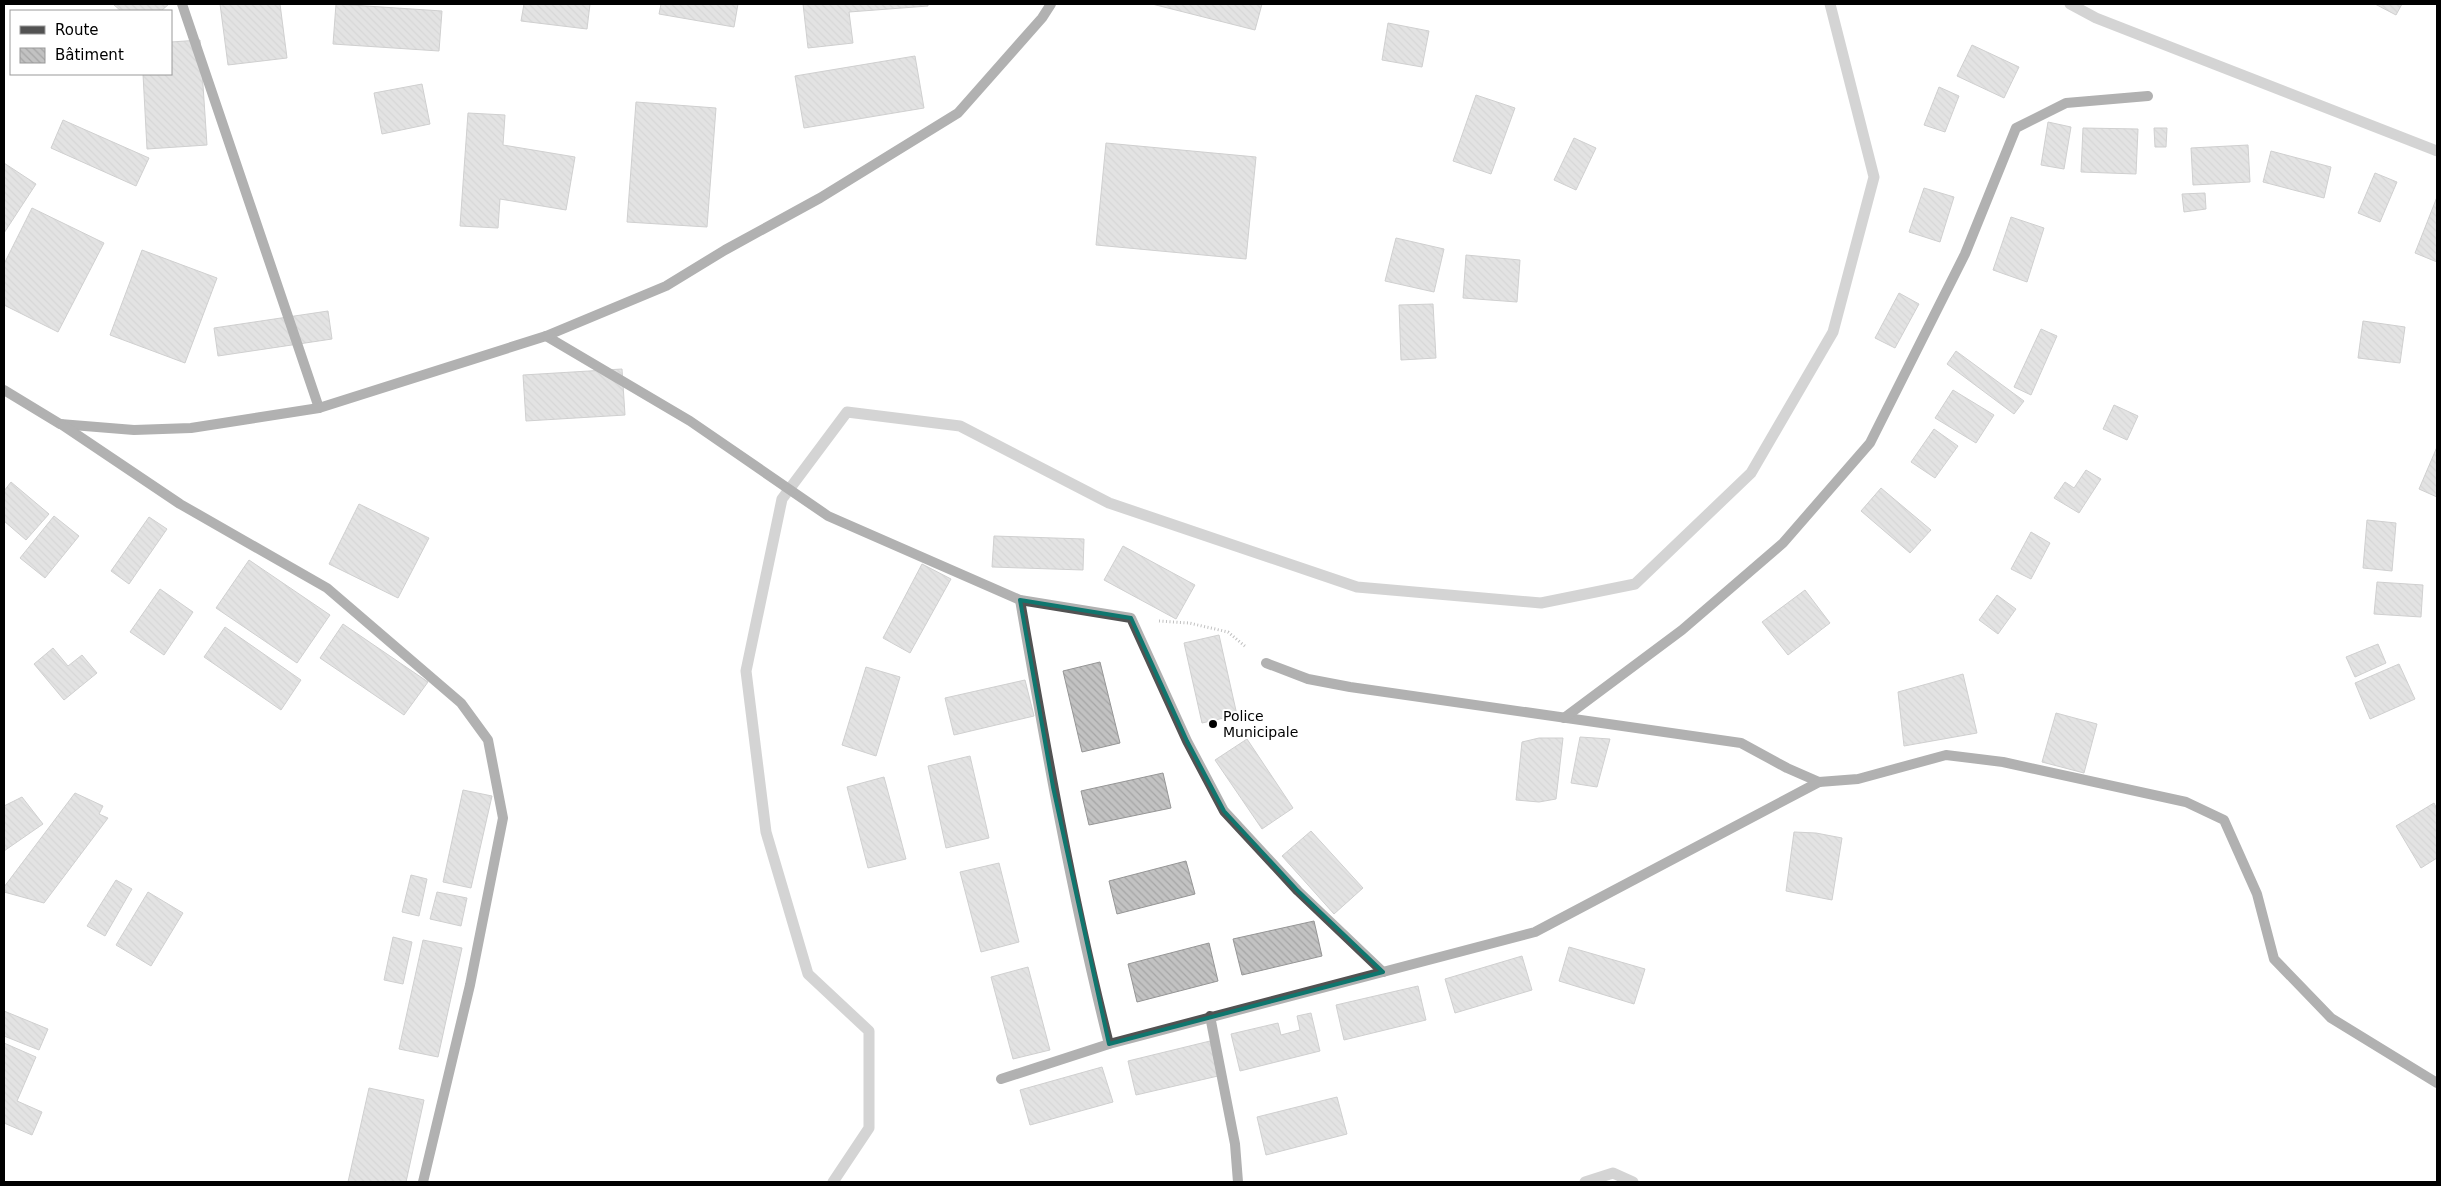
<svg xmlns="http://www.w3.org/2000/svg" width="2441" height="1186" font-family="'DejaVu Sans',sans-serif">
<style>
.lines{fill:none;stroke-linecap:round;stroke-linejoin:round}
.stream{stroke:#a0a0a0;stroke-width:11}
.building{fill:url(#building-back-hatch);stroke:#969696}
.path{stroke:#747474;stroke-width:3;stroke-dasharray:1 2.5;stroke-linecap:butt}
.street{stroke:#525252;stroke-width:10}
.marked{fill:none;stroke:#0f766e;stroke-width:4;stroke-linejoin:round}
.poi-dot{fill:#000;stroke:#fff;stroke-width:2}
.labels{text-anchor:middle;stroke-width:4;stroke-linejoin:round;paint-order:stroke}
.poi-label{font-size:14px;fill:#000;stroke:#fff;text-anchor:start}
</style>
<defs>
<pattern id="building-back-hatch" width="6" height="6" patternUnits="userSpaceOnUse" patternTransform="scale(1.25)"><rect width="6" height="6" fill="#c2c2c2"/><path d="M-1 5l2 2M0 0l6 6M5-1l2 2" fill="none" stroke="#a5a5a5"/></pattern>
</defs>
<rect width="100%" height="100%" fill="#fff"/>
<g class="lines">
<g class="stream">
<polyline points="2070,4 2096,18 2437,151"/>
<polyline points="833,1182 869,1128 869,1031 808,974 766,832 746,671 782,499 847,412 960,426 1109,503 1357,587 1541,603 1635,584 1751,473 1833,332 1874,177 1830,4"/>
<polyline points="1585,1182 1613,1173 1633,1182"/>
</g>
</g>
<g class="building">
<polygon points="113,4 169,4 161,11 121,11"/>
<polygon points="220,4 280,4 287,58 228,65"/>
<polygon points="336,4 442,11 439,51 333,44"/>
<polygon points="524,4 590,4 587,29 521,21"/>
<polygon points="661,4 738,4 734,27 659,14"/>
<polygon points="803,4 928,4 928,6 849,12 853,43 808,48"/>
<polygon points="1152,4 1262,4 1255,30"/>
<polygon points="2375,4 2402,4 2396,15"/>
<polygon points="1388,23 1429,31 1422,67 1382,60"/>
<polygon points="200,40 207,145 147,149 143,74 171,74 171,42"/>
<polygon points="1972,45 2019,67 2004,98 1957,76"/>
<polygon points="915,56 924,108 804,128 795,76"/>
<polygon points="422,84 430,124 382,134 374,93"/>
<polygon points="1939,87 1959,96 1945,132 1924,125"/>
<polygon points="1476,95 1515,108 1491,174 1453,161"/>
<polygon points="636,102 716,108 707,227 627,222"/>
<polygon points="468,113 505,115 503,145 575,157 566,210 500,199 498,228 460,226"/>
<polygon points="63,120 149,158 136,186 51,148"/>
<polygon points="2048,122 2071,127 2064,169 2041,165"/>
<polygon points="2083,128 2138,129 2136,174 2081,172"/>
<polygon points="2154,128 2167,128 2166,147 2155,147"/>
<polygon points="1574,138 1596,148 1576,190 1554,180"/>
<polygon points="1106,143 1256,157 1246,259 1096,245"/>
<polygon points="2248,145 2250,182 2193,185 2191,148"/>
<polygon points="2271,151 2331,167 2324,198 2263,182"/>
<polygon points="4,163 36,184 4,233"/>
<polygon points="2375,173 2397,182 2380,222 2358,213"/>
<polygon points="1924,188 1954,197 1940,242 1909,232"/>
<polygon points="2205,193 2206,209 2184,212 2182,194"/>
<polygon points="2437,197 2437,262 2415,253"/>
<polygon points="32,208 104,243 58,332 4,305 4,264"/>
<polygon points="2011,217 2044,228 2027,282 1993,270"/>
<polygon points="1396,238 1444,249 1434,292 1385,281"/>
<polygon points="142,250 217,278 185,363 110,335"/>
<polygon points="1466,255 1520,260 1517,302 1463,298"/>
<polygon points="1899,293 1919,304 1895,348 1875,338"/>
<polygon points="1433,304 1436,358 1401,360 1399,305"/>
<polygon points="328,311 332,339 218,356 214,328"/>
<polygon points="2363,321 2405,327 2400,363 2358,358"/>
<polygon points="2041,329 2057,336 2031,395 2014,387"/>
<polygon points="1956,351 2024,401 2014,414 1947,364"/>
<polygon points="622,369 625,415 526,421 523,375"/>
<polygon points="1953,390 1994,415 1976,443 1935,418"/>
<polygon points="2114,405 2138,416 2127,440 2103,429"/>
<polygon points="1934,429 1958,446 1935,478 1911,462"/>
<polygon points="2437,447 2437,497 2419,489"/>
<polygon points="2086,470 2101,479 2079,513 2054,498 2065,482 2074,488"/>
<polygon points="11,482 49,514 26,540 4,521 4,491"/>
<polygon points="1881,488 1931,530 1910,553 1861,511"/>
<polygon points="359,504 429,538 398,598 329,564"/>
<polygon points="54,516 79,536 45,578 20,558"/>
<polygon points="149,517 167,529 129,584 111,571"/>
<polygon points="2367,520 2396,523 2392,571 2363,568"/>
<polygon points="2031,532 2050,543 2031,579 2011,569"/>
<polygon points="994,536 1084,539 1083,570 992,567"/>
<polygon points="1123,546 1195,585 1176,619 1104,580"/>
<polygon points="249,560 330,615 297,663 216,608"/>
<polygon points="922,564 951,579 910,653 883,638"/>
<polygon points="2377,582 2423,585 2421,617 2374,614"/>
<polygon points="160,589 193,612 164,655 130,632"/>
<polygon points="1805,590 1830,623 1788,655 1762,622"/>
<polygon points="1997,595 2016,609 1998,634 1979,620"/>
<polygon points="343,624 428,682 404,715 320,658"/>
<polygon points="225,627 301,680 281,710 204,657"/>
<polygon points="1219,635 1237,715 1202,723 1184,643"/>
<polygon points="2378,644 2386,663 2355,677 2346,657"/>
<polygon points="53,648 68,666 82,655 97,673 64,700 34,664"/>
<polygon points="1100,662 1120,743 1082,752 1063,671"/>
<polygon points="2399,664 2415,699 2370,719 2355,683"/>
<polygon points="866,667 900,677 876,756 842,745"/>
<polygon points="1963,674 1977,733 1904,746 1898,692"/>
<polygon points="1025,680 1034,716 954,735 945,698"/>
<polygon points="2056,713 2097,724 2084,773 2042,762"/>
<polygon points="1580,737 1610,739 1597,787 1571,783"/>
<polygon points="1539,738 1563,738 1556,799 1539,802 1516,800 1522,742"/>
<polygon points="1247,739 1293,808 1262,829 1215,760"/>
<polygon points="970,756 989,838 946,848 928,766"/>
<polygon points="1163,773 1171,808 1089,825 1081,791"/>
<polygon points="884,777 906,859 868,868 847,787"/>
<polygon points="463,790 492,796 471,888 443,882"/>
<polygon points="75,793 103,806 99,814 108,818 44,903 4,892 4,887"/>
<polygon points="22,797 43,824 4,851 4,806"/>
<polygon points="2434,803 2437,809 2437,858 2421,868 2396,826"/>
<polygon points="1311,831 1363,888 1334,914 1282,856"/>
<polygon points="1794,832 1816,833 1842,838 1832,900 1786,891"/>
<polygon points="1186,861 1195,894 1117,914 1109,881"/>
<polygon points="999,863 1019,942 981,952 960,872"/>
<polygon points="411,875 427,879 419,916 402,912"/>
<polygon points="116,880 132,889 105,936 87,926"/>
<polygon points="148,892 183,913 151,966 116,945"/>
<polygon points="437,892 467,898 461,926 430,919"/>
<polygon points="1314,921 1322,956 1242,975 1233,939"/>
<polygon points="393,937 412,942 403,984 384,980"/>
<polygon points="423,940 462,948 438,1057 399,1049"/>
<polygon points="1209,943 1218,981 1137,1002 1128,964"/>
<polygon points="1569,947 1645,969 1634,1004 1559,981"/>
<polygon points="1522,956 1532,990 1455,1013 1445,979"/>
<polygon points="1028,967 1050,1050 1013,1059 991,977"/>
<polygon points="1418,986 1426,1020 1344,1040 1336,1005"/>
<polygon points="4,1011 48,1029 39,1050 4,1036"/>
<polygon points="1311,1013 1320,1051 1240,1071 1231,1034 1278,1023 1281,1035 1300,1030 1297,1016"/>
<polygon points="1210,1041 1218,1076 1136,1095 1128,1061"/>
<polygon points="4,1043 36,1057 17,1101 42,1112 32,1135 4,1123"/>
<polygon points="1102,1067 1113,1102 1030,1125 1020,1090"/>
<polygon points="369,1088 424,1100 406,1182 348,1182"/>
<polygon points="1337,1097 1347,1134 1266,1155 1257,1117"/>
</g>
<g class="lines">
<polyline class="path" points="1159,621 1189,623 1228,632 1246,647"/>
<g class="street">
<polyline points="182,4 319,408"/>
<polyline points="546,336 690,421 828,516 1020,600 1131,618 1187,741 1224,811 1298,891 1383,972"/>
<polyline points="4,390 60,424 134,430 191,428 319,408 546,336 666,286 725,250 820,198 958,113 1042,18 1051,4"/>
<polyline points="61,424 180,504 327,588 461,703 488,740 503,818 470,985 423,1182"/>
<path d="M 1020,600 C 1046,749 1072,898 1109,1044"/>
<polyline points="1266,663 1308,679 1350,687 1741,743 1787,768 1819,782 1858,779 1946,755 2003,762 2186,802 2224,820 2257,894 2274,959 2331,1018 2437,1083"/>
<polyline points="1564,718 1682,630 1783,543 1870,443 1965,254 2016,128 2066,103 2148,96"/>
<polyline points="1210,1016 1235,1144 1238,1182"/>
<polyline points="1001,1079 1109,1044 1535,932 1819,782"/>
</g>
</g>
<path d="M0 0H2441V1186H0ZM 1020,600 L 1131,618 L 1187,741 L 1224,811 L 1298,891 L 1383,972 L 1109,1044 L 1053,787 Z" fill="#fff" fill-opacity=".55" fill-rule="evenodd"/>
<path class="marked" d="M 1020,600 L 1131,618 L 1187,741 L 1224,811 L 1298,891 L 1383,972 L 1109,1044 L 1053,787 Z"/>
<circle class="poi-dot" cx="1213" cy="724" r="5"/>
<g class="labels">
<g class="poi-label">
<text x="1223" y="721">Police<tspan x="1223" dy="16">Municipale</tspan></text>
</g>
</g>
<rect width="2441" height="1186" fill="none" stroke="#000000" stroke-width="10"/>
<rect x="10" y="10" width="162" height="65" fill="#ffffff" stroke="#999999"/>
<rect x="20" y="26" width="25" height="8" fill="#525252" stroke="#999999"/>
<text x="55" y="35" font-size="15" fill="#000000">Route</text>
<rect x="20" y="48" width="25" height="15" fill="url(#building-back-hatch)" stroke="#999999"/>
<text x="55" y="60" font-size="15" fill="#000000">Bâtiment</text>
</svg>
